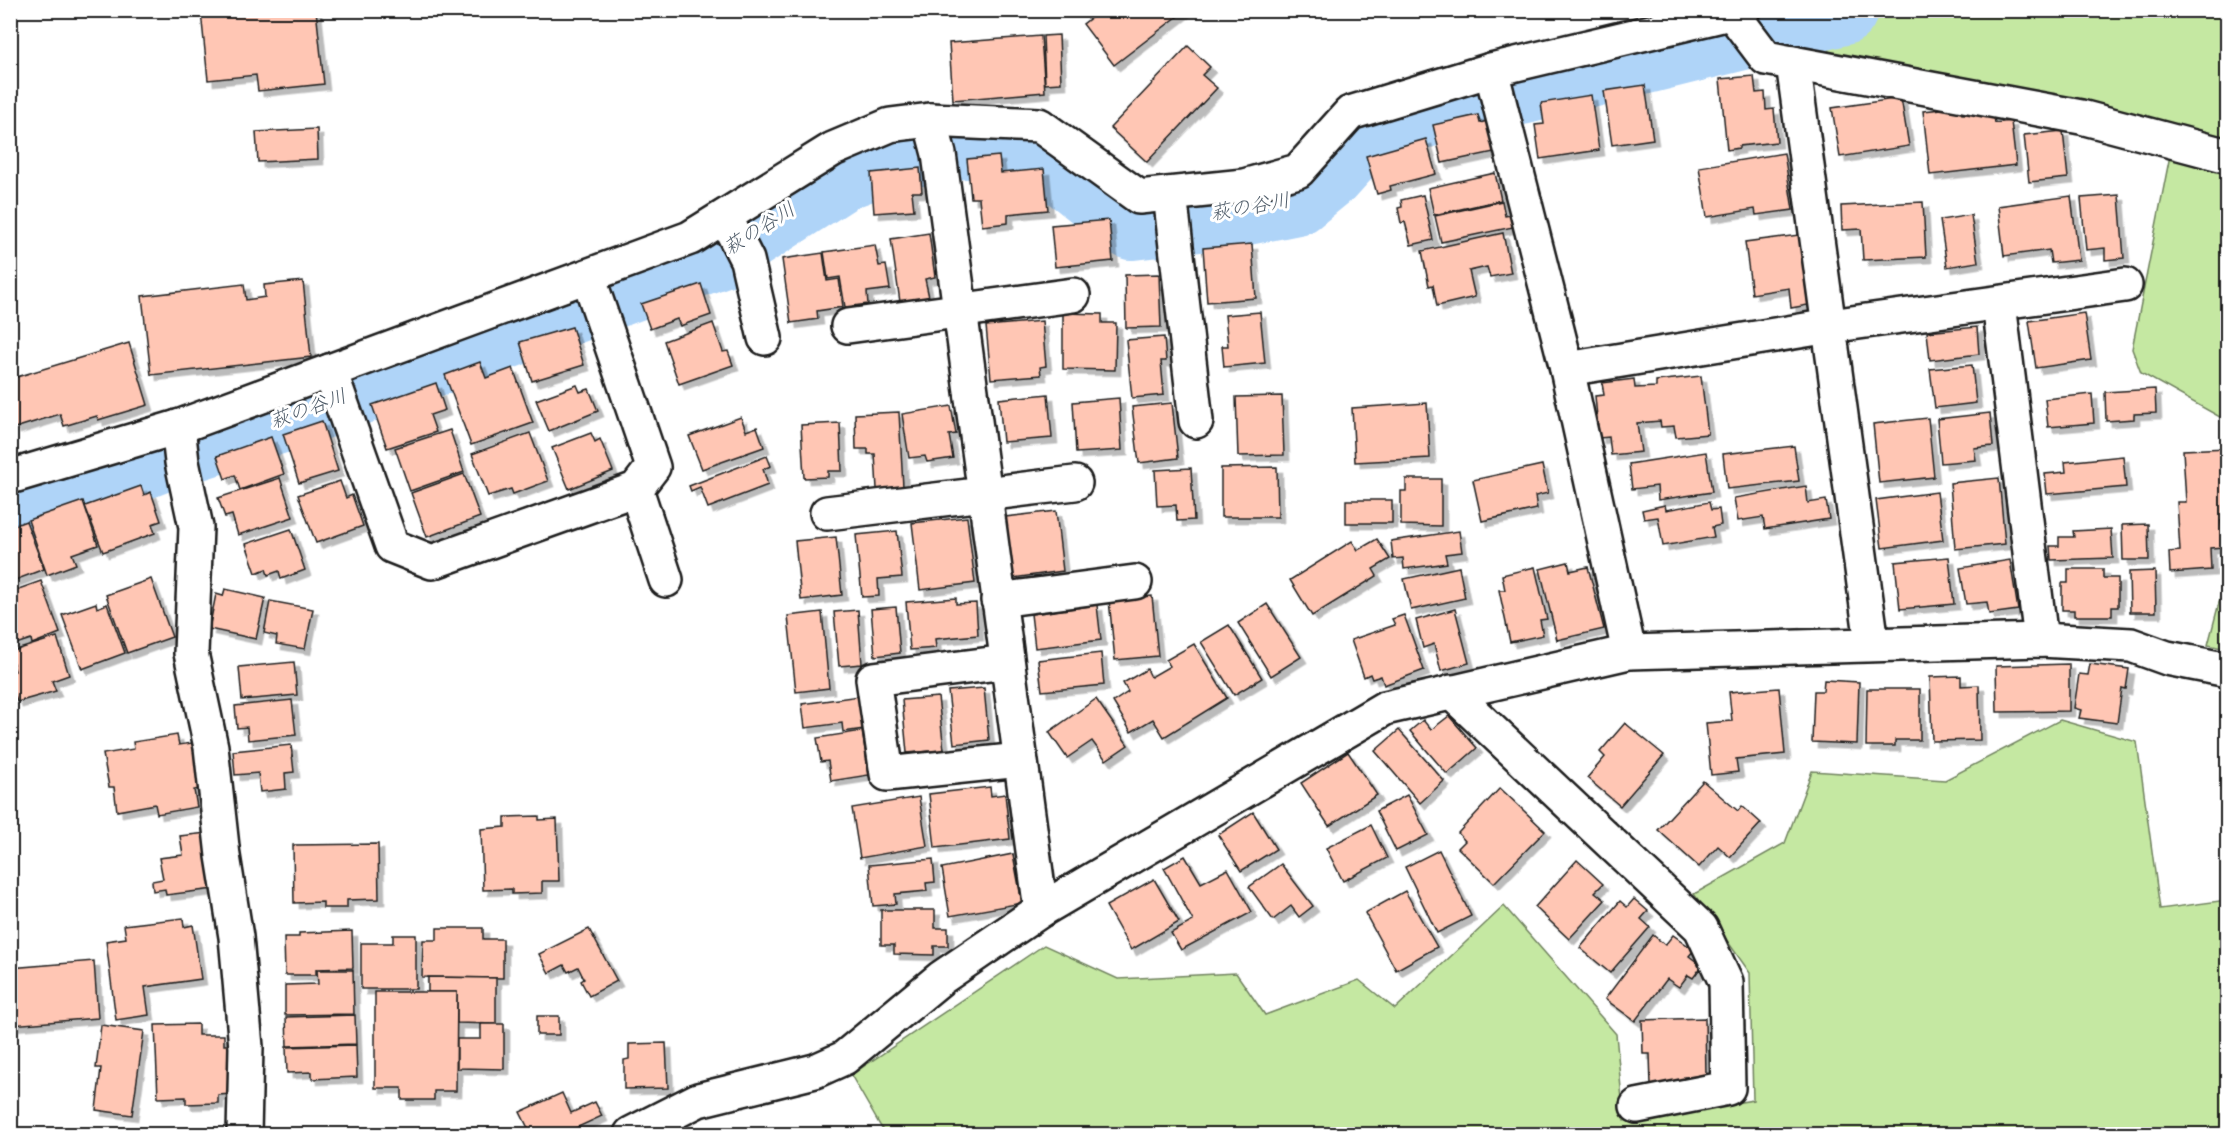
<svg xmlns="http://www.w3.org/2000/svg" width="2238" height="1145" font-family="Delius,'Klee One',sans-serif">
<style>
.green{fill:#c5e8a2;stroke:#70825f;stroke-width:1.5}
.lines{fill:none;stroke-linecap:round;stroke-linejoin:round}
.river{stroke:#afd4f8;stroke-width:70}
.building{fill:#ffc6b4;stroke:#1c1c1c;stroke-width:1.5;filter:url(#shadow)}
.street-casing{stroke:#1c1c1c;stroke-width:38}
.street{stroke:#fff;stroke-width:33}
.labels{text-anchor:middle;stroke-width:6;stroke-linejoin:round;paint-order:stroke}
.water-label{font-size:20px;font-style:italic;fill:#4f5c69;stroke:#fff}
</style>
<defs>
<filter id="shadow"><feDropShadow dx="5.5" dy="5.5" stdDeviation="0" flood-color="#0004"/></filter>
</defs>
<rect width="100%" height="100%" fill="#fff"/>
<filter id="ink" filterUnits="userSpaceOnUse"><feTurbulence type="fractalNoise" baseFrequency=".0167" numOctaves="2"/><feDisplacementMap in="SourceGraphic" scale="12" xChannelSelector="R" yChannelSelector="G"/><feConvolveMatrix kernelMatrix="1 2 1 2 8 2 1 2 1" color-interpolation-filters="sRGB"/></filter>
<g filter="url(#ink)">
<g class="green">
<polygon points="1888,10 2227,11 2227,421 2141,373 2132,349 2174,135 1830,55 1822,29"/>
<polygon points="2227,572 2227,649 2208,645"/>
<polygon points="2060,720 2137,742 2160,909 2227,900 2227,1134 885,1134 851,1075 1044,945 1118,979 1236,973 1265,1015 1359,980 1395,1009 1504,906 1616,1034 1624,1121 1753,1100 1750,973 1694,894 1785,843 1812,771 1945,780"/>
</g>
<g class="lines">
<g class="river">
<polyline points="1521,90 1843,10"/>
<polyline points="10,511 43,503 164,456 306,410 723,252 841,176 897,155 962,144 1016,143 1044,155 1132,225 1232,213 1297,200 1330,173 1358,142 1392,121 1480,100"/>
</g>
</g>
<g class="building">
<polygon points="216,10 316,10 324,84 258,91 256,75 208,80 201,12"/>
<polygon points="1101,10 1186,10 1114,65 1083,24"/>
<polygon points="1059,35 1061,83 1045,84 1043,36"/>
<polygon points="1041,36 1045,92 953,100 949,43"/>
<polygon points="1188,46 1210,67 1202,75 1217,88 1147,162 1110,128"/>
<polygon points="1754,76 1756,93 1765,92 1766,110 1774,109 1777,142 1739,146 1739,148 1727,150 1720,79"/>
<polygon points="1645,85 1653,139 1612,145 1604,91"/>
<polygon points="1591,95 1599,150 1540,159 1535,125 1544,124 1541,103"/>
<polygon points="1901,98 1909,146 1840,157 1832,108"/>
<polygon points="1961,107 1962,114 1993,111 1995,123 2011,121 2016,165 1930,175 1923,111"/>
<polygon points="1478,115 1480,123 1487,121 1494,152 1442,163 1433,125"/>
<polygon points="317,129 318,159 258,162 256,132"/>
<polygon points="2063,131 2068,178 2029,182 2024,135"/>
<polygon points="1426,139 1436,174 1390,186 1391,190 1377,194 1366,156"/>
<polygon points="1784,153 1793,210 1756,215 1755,209 1707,217 1699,167"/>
<polygon points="999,156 1001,173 1044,169 1048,210 1008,214 1008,223 982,226 979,198 971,198 967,159"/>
<polygon points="920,168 922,192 912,192 914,210 874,213 871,173"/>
<polygon points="1495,173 1501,200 1434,215 1428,188"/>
<polygon points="1423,195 1433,240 1411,245 1405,222 1401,223 1398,208 1402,207 1401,200"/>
<polygon points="2119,195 2124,258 2105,260 2105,248 2086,250 2081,198"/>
<polygon points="2071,196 2079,260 2051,263 2049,250 2004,256 1998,206"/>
<polygon points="1502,201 1505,216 1511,215 1513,227 1441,242 1435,216"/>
<polygon points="1923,202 1926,257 1863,260 1861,229 1842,230 1841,206"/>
<polygon points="1971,215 1978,262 1947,267 1940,220"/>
<polygon points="1109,220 1113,261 1055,267 1051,225"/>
<polygon points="929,233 935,277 925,279 929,297 900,302 891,239"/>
<polygon points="1503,233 1511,273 1490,277 1487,267 1469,271 1475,297 1437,306 1433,285 1429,286 1422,251"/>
<polygon points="1799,235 1808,305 1791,308 1789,288 1752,294 1745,242"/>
<polygon points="1252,244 1256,298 1207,302 1203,248"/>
<polygon points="875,245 879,266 886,265 890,289 867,292 868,304 845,307 840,277 828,279 824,252"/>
<polygon points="823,253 827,281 839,279 843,307 817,311 818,319 791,323 782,259"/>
<polygon points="1159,274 1161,327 1126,328 1125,275"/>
<polygon points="303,281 311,357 151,375 142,296 244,284 246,300 265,297 264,285"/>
<polygon points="701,284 711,315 680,326 677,319 650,329 641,304"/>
<polygon points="1260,312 1265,363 1224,367 1222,346 1228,346 1225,315"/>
<polygon points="1063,313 1102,314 1102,323 1116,323 1115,370 1063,369"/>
<polygon points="2084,313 2091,360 2036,368 2029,321"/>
<polygon points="1042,321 1046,366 1040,367 1041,375 991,379 986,326"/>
<polygon points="713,323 723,352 728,351 733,365 679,384 664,341"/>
<polygon points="572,327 584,365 532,381 520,342"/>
<polygon points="1977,327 1979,354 1930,360 1927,332"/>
<polygon points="1164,337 1166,361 1161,361 1164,395 1132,398 1126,340"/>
<polygon points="129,343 148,405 98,420 97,416 64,426 60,414 15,428 10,412 10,379"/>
<polygon points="480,362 486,378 513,368 533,423 471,445 445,375"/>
<polygon points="1972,365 1976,403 1935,408 1930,369"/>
<polygon points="1701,376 1708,434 1676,437 1674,426 1661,427 1660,421 1637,423 1641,452 1611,455 1609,437 1599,438 1595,396 1604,395 1602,383 1634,379 1635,388 1656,387 1656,381"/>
<polygon points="436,383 445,410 430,415 436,432 387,448 372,405"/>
<polygon points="577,385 580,392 589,389 598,411 549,431 536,400"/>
<polygon points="2155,389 2156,413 2134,414 2134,419 2106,421 2105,392"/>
<polygon points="1048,394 1052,438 1003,442 999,399"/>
<polygon points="2092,394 2094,423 2048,427 2045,399"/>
<polygon points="1282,396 1284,455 1238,456 1236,397"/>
<polygon points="1119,398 1122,450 1076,453 1073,402"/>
<polygon points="1172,403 1178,458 1139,463 1132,407"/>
<polygon points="1427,403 1430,458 1355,462 1352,408"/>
<polygon points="951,406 956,434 949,435 953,458 927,462 925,456 909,458 902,414"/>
<polygon points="899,412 903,487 877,489 875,454 868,454 868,449 856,449 855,414"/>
<polygon points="1990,413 1993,446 1974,448 1976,460 1941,463 1937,419"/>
<polygon points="741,417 746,431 757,427 764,447 702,469 689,436"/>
<polygon points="1928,418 1934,477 1879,483 1873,424"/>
<polygon points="322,421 338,471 299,483 283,434"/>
<polygon points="840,423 842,471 828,471 828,477 804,478 801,425"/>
<polygon points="450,430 464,472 410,491 395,448"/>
<polygon points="530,433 548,481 513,494 511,489 488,496 472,454"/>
<polygon points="591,433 595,442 600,439 613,471 569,489 552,448"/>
<polygon points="271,437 284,474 240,490 235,475 225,479 217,456"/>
<polygon points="1794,446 1799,481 1727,489 1723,454"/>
<polygon points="2228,448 2228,520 2221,521 2224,547 2210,548 2211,570 2170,573 2169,552 2180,551 2177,502 2186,502 2183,450"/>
<polygon points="1706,452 1712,492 1658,500 1657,486 1632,489 1629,464"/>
<polygon points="767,456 771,466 763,469 768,485 708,508 700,487 691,491 689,486"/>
<polygon points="2123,456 2126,487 2047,494 2045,474 2066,472 2065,462"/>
<polygon points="1542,465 1548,493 1535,496 1537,509 1482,521 1473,480"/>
<polygon points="1277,467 1278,517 1221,517 1221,468"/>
<polygon points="1191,468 1194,520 1177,521 1176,505 1157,506 1155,470"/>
<polygon points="464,474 480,517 427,537 411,493"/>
<polygon points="280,478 293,517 238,535 232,515 225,517 218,498"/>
<polygon points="1999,478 2005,544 1955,549 1950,483"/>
<polygon points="1406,479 1441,479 1441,526 1401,525 1401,491 1406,491"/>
<polygon points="340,481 346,498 352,495 363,526 316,543 298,495"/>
<polygon points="141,486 144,495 151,492 161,521 152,524 155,533 103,552 85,506"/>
<polygon points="1806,486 1808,503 1826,500 1829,519 1765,529 1763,517 1738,521 1734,498"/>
<polygon points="1937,492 1943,540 1882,548 1876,500"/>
<rect x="1346" y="500" width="46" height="23"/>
<polygon points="83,501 98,545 72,554 76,564 47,575 28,520"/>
<polygon points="1709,502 1711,510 1719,509 1721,525 1712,527 1714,537 1663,546 1658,517 1644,519 1642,510 1665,505 1666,510"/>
<polygon points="1056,511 1063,571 1013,578 1005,517"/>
<polygon points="967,517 975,583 920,590 912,523"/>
<polygon points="26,521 44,569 10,582 10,527"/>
<polygon points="2148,524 2149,560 2123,560 2122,525"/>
<polygon points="291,529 305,570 281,579 279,571 268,575 266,569 256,573 246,544"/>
<polygon points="2111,529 2113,558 2051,560 2050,546 2059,546 2059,537 2074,537 2073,531"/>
<polygon points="897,531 902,577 878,579 879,596 862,597 856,535"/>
<polygon points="1459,531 1462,552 1445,554 1447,563 1404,569 1403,558 1393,559 1391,541"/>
<polygon points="836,537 842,595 801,600 795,541"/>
<polygon points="1377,539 1390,559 1373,569 1377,576 1312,616 1290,580 1352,541 1358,550"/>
<polygon points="1949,557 1954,604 1900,609 1895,562"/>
<polygon points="2010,560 2018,610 1989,614 1987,602 1966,604 1960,568"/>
<polygon points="1568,562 1570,571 1588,567 1604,629 1557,640 1540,569"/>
<polygon points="1459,567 1465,598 1411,610 1404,579"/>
<polygon points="1535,567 1547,619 1540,620 1543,635 1510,642 1499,590 1505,590 1502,575"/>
<polygon points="2068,569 2103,569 2103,578 2118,578 2118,607 2112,607 2112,616 2074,616 2074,610 2062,610 2062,583 2068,583"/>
<polygon points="2155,571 2156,612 2130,612 2129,572"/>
<polygon points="151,579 172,637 127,653 106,595"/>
<polygon points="41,581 60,633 32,644 31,639 10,646 10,592"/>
<polygon points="225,589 265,598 256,639 209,629 216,594 223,596"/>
<polygon points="1152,596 1158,656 1115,660 1109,600"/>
<polygon points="956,598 956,604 976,603 978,635 935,639 936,648 910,650 906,602"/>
<polygon points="270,601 313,609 305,649 276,644 277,636 264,633"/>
<polygon points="96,603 97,608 107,604 125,653 82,669 62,615"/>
<polygon points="1267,604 1301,657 1271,676 1238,623"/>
<polygon points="1097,605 1101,640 1035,648 1031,614"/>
<polygon points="896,607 900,653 875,656 871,609"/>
<polygon points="1455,609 1469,663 1441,671 1434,644 1423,648 1416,620"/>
<polygon points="858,610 862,664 839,666 834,612"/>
<polygon points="822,612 829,688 796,692 788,616"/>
<polygon points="1404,615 1424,670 1384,685 1381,676 1372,679 1370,674 1364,677 1351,640 1395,625 1392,619"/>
<polygon points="1229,625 1262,678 1234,695 1201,642"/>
<polygon points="57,637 69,675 52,681 56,691 17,702 10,681 10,673 15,671 10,652"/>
<polygon points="1194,644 1227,698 1164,737 1153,719 1131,732 1113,702 1128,692 1123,683 1147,669 1151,677 1170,666 1166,660"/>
<polygon points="1101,653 1104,685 1042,691 1038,660"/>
<polygon points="294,662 297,695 242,700 239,667"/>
<polygon points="2069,664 2069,711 1997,712 1996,666"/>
<polygon points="2090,664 2129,669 2126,689 2122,688 2117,723 2079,718 2081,710 2074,708 2079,674 2088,675"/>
<polygon points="1961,676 1961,686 1979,685 1980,740 1932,741 1930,677"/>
<polygon points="1824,680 1859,682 1857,744 1812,742 1814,691 1823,691"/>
<polygon points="984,688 989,740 954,744 948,691"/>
<polygon points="1779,688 1785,754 1736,759 1738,772 1711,775 1706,723 1732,721 1729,692"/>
<polygon points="1867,689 1920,689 1920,740 1895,740 1895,746 1866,746"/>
<polygon points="859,696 864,729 843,732 842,723 805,728 802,704"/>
<polygon points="938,697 944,750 907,753 902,700"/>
<polygon points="1096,699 1128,745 1106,760 1092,741 1067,758 1049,732"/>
<polygon points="292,700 296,735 248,740 247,727 237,728 235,706"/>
<polygon points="1449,716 1477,748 1447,774 1410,731 1423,720 1431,730"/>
<polygon points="1625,723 1664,755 1620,806 1587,778 1605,757 1600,752"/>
<polygon points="1399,730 1444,781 1420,803 1375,751"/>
<polygon points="862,731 869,775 831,781 828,761 821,762 817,738"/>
<polygon points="177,735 179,745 192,743 200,789 194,790 197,807 157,814 155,804 117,811 114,787 109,787 103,754 134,749 133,742"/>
<polygon points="291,745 294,772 285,773 286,789 260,792 258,773 235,775 233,751"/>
<polygon points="1348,752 1377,795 1329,826 1301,783"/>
<polygon points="1703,781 1738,811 1742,806 1761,823 1730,857 1718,846 1699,867 1658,830"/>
<polygon points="990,787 991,796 1005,794 1010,839 935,848 929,794"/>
<polygon points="1500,788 1545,831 1494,883 1458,848 1465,841 1458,833"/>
<polygon points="1407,795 1428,835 1396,851 1376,811"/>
<polygon points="919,797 927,846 860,858 852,808"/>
<polygon points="1253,812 1276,849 1241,871 1218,835"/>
<polygon points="539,816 539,820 557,819 559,881 542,881 542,893 512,894 512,889 483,890 481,829 505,827 505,817"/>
<polygon points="1371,825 1387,858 1343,881 1326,848"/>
<polygon points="207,833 214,889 166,895 165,889 153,891 152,881 163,879 159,858 183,855 180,836"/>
<polygon points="378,844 379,899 347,900 347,908 323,908 323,902 294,903 293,845"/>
<polygon points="1439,850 1471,916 1437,933 1405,867"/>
<polygon points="1013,854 1022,903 950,916 942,868"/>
<polygon points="1185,856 1201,883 1228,869 1252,912 1181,950 1171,933 1193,921 1164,868"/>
<polygon points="933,859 935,882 926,883 927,891 895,894 896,904 873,906 869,865"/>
<polygon points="1577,860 1603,884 1595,892 1605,900 1569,939 1535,907"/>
<polygon points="1281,864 1313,906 1299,917 1291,906 1273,920 1249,887"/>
<polygon points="1154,879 1179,922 1131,950 1106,906"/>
<polygon points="1405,891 1437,947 1396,970 1365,913"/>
<polygon points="1634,899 1648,911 1641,919 1650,927 1610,973 1580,948 1620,901 1627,907"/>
<polygon points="881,910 935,910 935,928 948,928 948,946 934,946 934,955 894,954 894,945 881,945"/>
<polygon points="183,918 184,927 193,925 201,979 145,987 149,1015 116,1020 106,941 126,938 124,925"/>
<polygon points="437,928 483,928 483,939 503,939 503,978 422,977 423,940 437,940"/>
<polygon points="589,929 617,981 589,996 581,981 584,979 578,967 568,972 564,965 549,973 539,954"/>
<polygon points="352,931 353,968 316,969 316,975 285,975 284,937 299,937 299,933"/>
<polygon points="393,935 416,935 416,989 361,989 361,943 393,943"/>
<polygon points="1653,935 1665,945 1673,935 1694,950 1689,956 1702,966 1693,978 1688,975 1679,987 1667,979 1635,1021 1605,999"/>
<polygon points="94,961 98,1018 11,1025 10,968"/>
<polygon points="317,970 353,970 354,1014 285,1015 285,985 318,984"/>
<polygon points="428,977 496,978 496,1024 457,1023 457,992 428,992"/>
<polygon points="375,992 457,992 456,1091 434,1091 434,1100 402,1100 402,1088 375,1088"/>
<polygon points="355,1015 356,1044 287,1046 286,1017"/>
<rect x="537" y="1016" width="22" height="19"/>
<polygon points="1705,1018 1706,1076 1684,1077 1685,1085 1651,1086 1650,1054 1643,1054 1642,1020"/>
<polygon points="198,1024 198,1035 224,1035 224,1045 232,1045 233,1094 218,1095 218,1103 186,1104 186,1097 158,1098 155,1025"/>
<polygon points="481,1024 504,1024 504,1069 457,1068 457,1039 481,1039"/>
<polygon points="101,1025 144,1031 132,1115 96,1110 101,1068 96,1068"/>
<polygon points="666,1043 668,1088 624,1089 624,1060 629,1059 629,1044"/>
<polygon points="356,1045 357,1077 312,1079 312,1072 287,1073 286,1047"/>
<polygon points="562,1093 571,1113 595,1102 602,1116 563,1134 531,1134 520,1112"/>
</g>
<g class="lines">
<g class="street-casing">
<g id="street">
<polyline points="1732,13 1766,58 2081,117 2228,156"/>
<polyline points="1793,63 1872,643"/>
<polyline points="1491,70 1567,369 1629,652"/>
<polyline points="930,120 939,154 1041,910"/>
<polyline points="1170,194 1196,421"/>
<polyline points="725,217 747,260 765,338"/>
<polyline points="1999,304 2041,640"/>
<polyline points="848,326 1073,295"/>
<polyline points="1567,369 1830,326 2125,285"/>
<polyline points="330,371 392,546 432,562 636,489 653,467 588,276"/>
<polyline points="178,427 182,462 196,527 191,653 211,747 223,856 236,937 246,1047 244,1134"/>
<polyline points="10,477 178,427 690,238 833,149 890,125 930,120 1039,125 1139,197 1244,186 1298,171 1350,113 1491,70 1743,10"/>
<polyline points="636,489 666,580"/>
<polyline points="827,513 1075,483"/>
<polyline points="998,600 1135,582"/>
<polyline points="1006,662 873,679 887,774 1020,760"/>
<polyline points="1451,692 1701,928 1726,982 1728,1088 1637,1106"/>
<polyline points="631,1134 698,1100 815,1071 844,1058 941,978 1041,910 1385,708 1629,652 2041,640 2131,645 2167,658 2228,670"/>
</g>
</g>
<use href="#street" class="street"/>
</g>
</g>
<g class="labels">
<g class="water-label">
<text transform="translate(1250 206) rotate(-10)" y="7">萩の谷川</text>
<text transform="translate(759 228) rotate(-32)" y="7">萩の谷川</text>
<text transform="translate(308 408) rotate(-20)" y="7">萩の谷川</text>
</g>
</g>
<rect width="2238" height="1145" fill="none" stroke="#fff" stroke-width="36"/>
<rect x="18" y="18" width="2202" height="1109" fill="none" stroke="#1c1c1c" stroke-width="2" filter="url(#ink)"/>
</svg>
